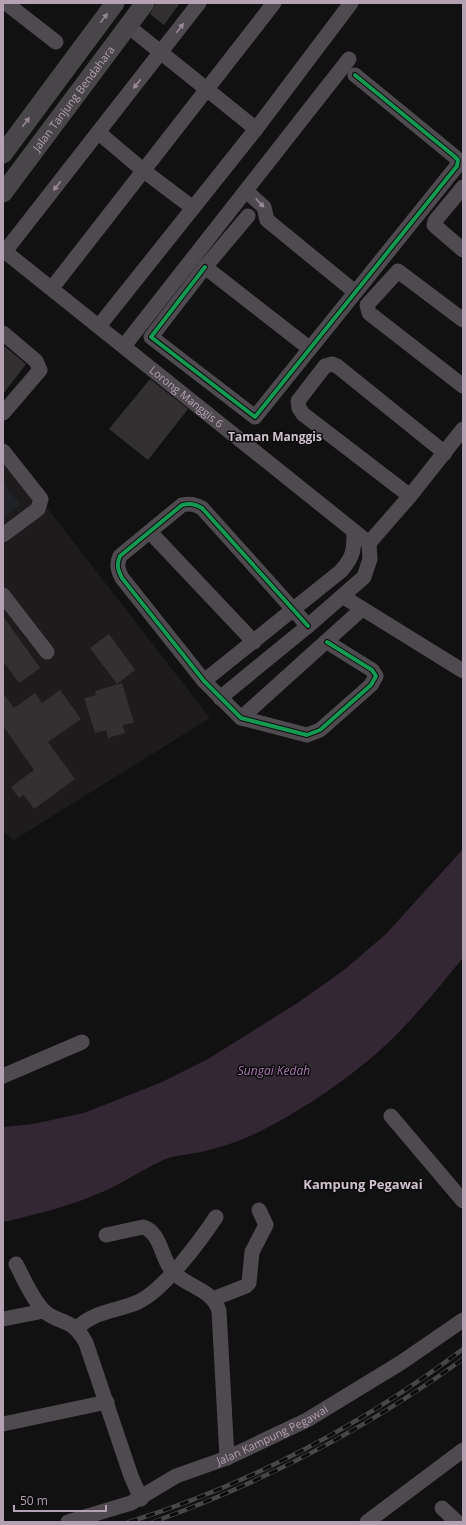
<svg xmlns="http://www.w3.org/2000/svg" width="466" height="1525" font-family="'Open Sans',sans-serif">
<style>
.built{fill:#1d1b1c}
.green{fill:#1f2227}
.water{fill:#332734}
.building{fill:#323031}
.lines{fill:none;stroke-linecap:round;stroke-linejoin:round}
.minor{stroke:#4f4a4f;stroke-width:15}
.major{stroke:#494649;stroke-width:19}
.rail-casing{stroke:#494649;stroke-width:4.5}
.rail{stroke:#0d0c0c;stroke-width:3;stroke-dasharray:9;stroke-linecap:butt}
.cycleway-casing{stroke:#0d0c0c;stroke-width:6}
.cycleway{stroke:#139951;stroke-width:4}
.oneway{fill:#948692}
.oneway2{fill:#9b8b99}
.labels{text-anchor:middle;stroke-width:3;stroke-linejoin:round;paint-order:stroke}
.street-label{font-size:11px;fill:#b4a1b2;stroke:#0d0c0c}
.neighbourhood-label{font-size:12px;font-weight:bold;fill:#cfc2ce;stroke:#0d0c0c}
.water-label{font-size:12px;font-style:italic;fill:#a976b1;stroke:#0d0c0c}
.quarter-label{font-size:13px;font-weight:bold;fill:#cfc2ce;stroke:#0d0c0c}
</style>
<rect width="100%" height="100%" fill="#111"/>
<polygon class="built" points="3,451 210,718 14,840 3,831"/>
<polygon class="green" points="3,482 20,505 3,518"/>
<path class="water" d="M 463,849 L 463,958 C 436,990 410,1024 378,1052 C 343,1083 292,1117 250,1136 C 234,1143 218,1148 201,1152 C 188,1155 175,1155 163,1160 C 144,1169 126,1181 107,1190 C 74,1205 38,1214 3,1222 L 3,1127 L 33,1124 L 84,1113 L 162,1082 L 208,1059 L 299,1002 L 344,970 L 386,934 Z"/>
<g class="building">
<polygon points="156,3 180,3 164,25 150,14"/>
<polygon points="3,345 26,364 3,394"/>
<polygon points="150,379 188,409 148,460 109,429"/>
<polygon points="3,616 40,668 19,683 3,661"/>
<polygon points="109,634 135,670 117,684 90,648"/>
<polygon points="122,683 134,723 123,725 125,733 108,738 106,730 95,733 84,698 96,695 95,691"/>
<polygon points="60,690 81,719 48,742 75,779 34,809 24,795 19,798 11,787 34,770 3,726 3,693 14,708 35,693 42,703"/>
</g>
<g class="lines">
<g class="minor">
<polyline points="6,3 56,42"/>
<polyline points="128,26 256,129"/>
<polyline points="99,133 144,171 193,208"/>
<polyline points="463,187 435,221 434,225 463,250"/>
<polyline points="246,191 264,207 267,220 355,292"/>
<polyline points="248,216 205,267 309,348"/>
<path id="s1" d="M 3,250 L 369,543"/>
<polyline points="3,254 199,3"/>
<polyline points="205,267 151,337 255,417 457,166 458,160 454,156 355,75"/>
<polyline points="52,288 274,3"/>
<polyline points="463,320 398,271 367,305 369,313 463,386"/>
<polyline points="99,326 256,129 351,3"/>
<polyline points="3,333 36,361 40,370 3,413"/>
<polyline points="124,346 349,59"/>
<polyline points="3,451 41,499 38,509 3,535"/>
<polyline points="410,496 303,414 299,408 298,401 325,366 332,364 337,366 445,453"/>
<polyline points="150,532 254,642"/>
<polyline points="369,543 410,496 463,429"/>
<polyline points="3,595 47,652"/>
<polyline points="342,596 463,671"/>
<path d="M 308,626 L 202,508 C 195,504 190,503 182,505 L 120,556 C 116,565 118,570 122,578 L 204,681 L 241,718 L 307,735 L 320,730 L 371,685 L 376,676 L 372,670 L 327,642"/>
<path d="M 204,681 L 341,571 C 354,556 354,550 354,531"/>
<polyline points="220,698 308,626 364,577 370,559 369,543"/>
<polyline points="241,718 362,609"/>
<polyline points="3,1076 82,1042"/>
<polyline points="391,1116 463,1201"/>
<path d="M 106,1235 L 143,1227 C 162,1233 161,1260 173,1272 C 187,1287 213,1289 219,1311 L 227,1458"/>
<path d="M 16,1264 C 24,1279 31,1297 43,1310 C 58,1325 72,1316 86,1343 L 131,1476 L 141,1499"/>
<polyline points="213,1299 246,1286 249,1283 252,1252 266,1225 259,1210"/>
<polyline points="3,1319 44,1311"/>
<path d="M 77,1328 C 97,1310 115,1312 138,1302 C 164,1290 200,1241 216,1217"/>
<polyline points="3,1424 107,1402"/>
<polyline points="442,1508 457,1522"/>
<path id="s2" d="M 68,1522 L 131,1503 L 176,1476 L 227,1458 L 307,1420 L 402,1362 L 463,1320"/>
<polyline points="367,1522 463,1450"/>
</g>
<g class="major">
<polyline points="3,154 115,3"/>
<path id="s3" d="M 3,193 L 145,3"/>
</g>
<g class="rail-casing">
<g id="rail">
<path d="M 129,1522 C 248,1485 364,1424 463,1349"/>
<path d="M 153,1522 C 264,1482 368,1428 463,1359"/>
</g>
</g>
<use href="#rail" class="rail"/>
<g class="cycleway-casing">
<g id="cycleway">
<polyline points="205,267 151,337 255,417 457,166 458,160 454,156 355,75"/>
<path d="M 308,626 L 202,508 C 195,504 190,503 182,505 L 120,556 C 116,565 118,570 122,578 L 204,681 L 241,718 L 307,735 L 320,730 L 371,685 L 376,676 L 372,670 L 327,642"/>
</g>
</g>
<use href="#cycleway" class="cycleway"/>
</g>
<defs><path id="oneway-solid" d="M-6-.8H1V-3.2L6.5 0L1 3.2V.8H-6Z"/></defs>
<g class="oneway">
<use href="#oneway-solid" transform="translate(104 18) rotate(-53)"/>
<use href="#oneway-solid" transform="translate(26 122) rotate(-53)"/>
</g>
<g class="oneway2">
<use href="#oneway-solid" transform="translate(180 28) rotate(-53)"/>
<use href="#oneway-solid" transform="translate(137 84) rotate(128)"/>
<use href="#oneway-solid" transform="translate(57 186) rotate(128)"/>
<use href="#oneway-solid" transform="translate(260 203) rotate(47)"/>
</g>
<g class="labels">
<g class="street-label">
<text dy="4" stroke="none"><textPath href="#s3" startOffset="118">Jalan Tanjung Bendahara</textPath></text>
<text dy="4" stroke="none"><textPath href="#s1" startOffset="235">Lorong Manggis 6</textPath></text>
<text dy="4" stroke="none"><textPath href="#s2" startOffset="223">Jalan Kampung Pegawai</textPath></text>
</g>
<g class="neighbourhood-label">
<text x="275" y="441">Taman Manggis</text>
</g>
<g class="water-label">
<text x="274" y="1075">Sungai Kedah</text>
</g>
<g class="quarter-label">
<text x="363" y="1189">Kampung Pegawai</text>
</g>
</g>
<rect width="466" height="1525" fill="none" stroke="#b4a1b2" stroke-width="8"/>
<path d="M14 1505v6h92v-6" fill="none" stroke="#b4a1b2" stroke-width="2"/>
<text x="20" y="1505" font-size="12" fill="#b4a1b2" stroke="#0d0c0c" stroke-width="3" paint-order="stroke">50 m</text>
</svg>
